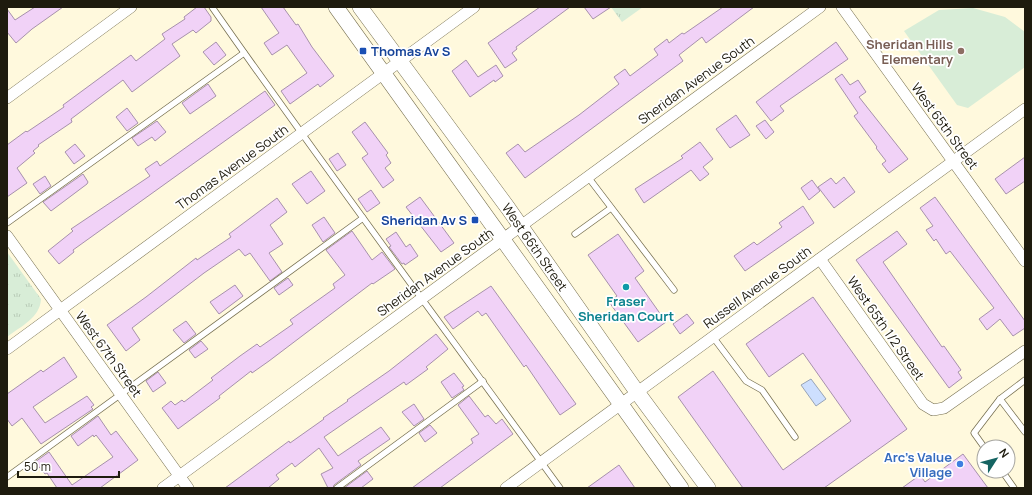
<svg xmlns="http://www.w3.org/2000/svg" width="1032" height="495" font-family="Manrope,sans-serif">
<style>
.park{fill:url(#park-tufts)}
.pitch{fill:#d8edd7}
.water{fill:#cddffe;stroke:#98a4b6}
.building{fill:#f1d2f7;stroke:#a791ac}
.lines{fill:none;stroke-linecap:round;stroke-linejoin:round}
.lane-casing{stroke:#777051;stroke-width:7}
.street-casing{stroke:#777051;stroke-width:12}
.secondary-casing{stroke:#777051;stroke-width:16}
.lane{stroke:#fff;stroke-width:5.5}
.street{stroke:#fff;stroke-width:11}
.secondary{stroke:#fff;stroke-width:15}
.transit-dot{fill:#1a4fb4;stroke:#fff;stroke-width:1.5}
.education-dot{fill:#8d6e63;stroke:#fff;stroke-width:1.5}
.culture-dot{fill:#0f9aa8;stroke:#fff;stroke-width:1.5}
.shop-dot{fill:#3f7fe0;stroke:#fff;stroke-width:1.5}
.labels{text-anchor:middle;stroke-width:3.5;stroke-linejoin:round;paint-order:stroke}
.education-label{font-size:13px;font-weight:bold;fill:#785e54;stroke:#fff;text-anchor:end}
.transit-label{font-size:13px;font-weight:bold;fill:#164399;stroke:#fff;text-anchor:start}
.street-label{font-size:13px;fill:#1e1b0e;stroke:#fff}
.culture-label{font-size:13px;font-weight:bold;fill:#0d838f;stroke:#fff}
.shop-label{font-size:13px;font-weight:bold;fill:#366cbe;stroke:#fff;text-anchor:end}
</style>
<defs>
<pattern id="park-tufts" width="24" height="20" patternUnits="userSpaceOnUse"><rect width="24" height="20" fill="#d8edd7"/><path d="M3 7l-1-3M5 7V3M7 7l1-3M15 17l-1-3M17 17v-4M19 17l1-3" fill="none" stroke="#b9cbb7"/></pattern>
</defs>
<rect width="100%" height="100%" fill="#fff9dd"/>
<g class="park">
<polygon points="611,7 643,7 622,22"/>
<path d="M 7,252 L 41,299 C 40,318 21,326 7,337 Z"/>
</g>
<polygon class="pitch" points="973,8 1005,17 1025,32 1025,67 968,108 957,105 904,31 939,10"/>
<polygon class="water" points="811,379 826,399 816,406 801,385"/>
<g class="building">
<polygon points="35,7 63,7 32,29 16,43 7,32 7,9 15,20"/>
<polygon points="197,7 204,7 211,17 211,21 196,33 193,30 172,44 180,56 132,92 123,80 71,119 72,122 38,145 39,146 33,151 35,153 17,168 27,183 7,197 7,145 26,131 27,132 64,107 63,105 131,55 136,61 165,39 162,34 185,19 184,17"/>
<polygon points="261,7 283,7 296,25 298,24 312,47 334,76 320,87 318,84 290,104 281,91 307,73 287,45 272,55 264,43 279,33"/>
<polygon points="540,7 570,7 516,47 517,49 512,53 517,60 505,68 488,43"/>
<polygon points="584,7 611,7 593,19"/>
<polygon points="723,7 754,7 706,43 702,37 679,55 683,61 525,178 506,153 518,144 525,152 579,115 619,84 614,77 625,69 630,76 658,55 654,49 667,39 669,43 682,33 684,34"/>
<polygon points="216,42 226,55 214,65 203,52"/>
<polygon points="836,42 848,59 780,106 784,111 771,121 756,102"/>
<polygon points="466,60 478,77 496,65 503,76 495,82 494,80 470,97 452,71"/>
<polygon points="842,74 850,85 858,80 866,92 859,97 908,159 889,173 882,164 886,161 876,148 877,147 854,116 858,113 835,79"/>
<polygon points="208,84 216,96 190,114 182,103"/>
<polygon points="265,91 275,105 73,250 74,252 59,264 48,251 73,231 71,229 150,176 145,169 157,161 160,166"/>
<polygon points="127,108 138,123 127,131 116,117"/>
<polygon points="736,115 750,135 730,148 716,129"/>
<polygon points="765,120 774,132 766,139 756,126"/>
<polygon points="157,121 166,132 155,141 152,137 138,146 132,138"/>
<polygon points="365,122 388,153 386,155 391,163 385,168 394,180 383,188 362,158 368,154 352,132"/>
<polygon points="700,142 713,159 703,167 709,174 700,181 691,170 644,203 635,189 683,158 681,156"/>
<polygon points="75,144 85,156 74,164 65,152"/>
<polygon points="338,153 346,165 337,171 329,159"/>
<polygon points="1025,157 1025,181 1006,194 995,179"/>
<polygon points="311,171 325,191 307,204 292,184"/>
<polygon points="83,174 88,182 87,184 51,211 43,202"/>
<polygon points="45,176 51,186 40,194 33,184"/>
<polygon points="844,177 855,192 834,208 818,187 831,178 836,184"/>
<polygon points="812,180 820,191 809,200 801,188"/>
<polygon points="371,190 380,203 367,212 358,199"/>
<polygon points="420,197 454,243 441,252 406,207"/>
<polygon points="935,197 1025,321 1025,328 1013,336 1000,319 987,330 979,319 994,308 950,251 946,254 936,239 934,241 926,230 933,226 920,208"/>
<polygon points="277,198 287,212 270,225 283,244 269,253 282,272 270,281 250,253 245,256 239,249 204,273 132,328 140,340 126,351 107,325 146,297 196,258 197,260 231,237 229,234"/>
<polygon points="803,206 814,223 745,271 734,256 754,242 757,245 782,227 779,223"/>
<polygon points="324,217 335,233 323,242 312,225"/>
<polygon points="352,231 372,260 382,252 395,269 373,284 372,283 269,361 252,373 251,371 219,396 220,398 178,429 162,408 171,401 175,405 182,400 184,402 213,380 211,378 240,356 257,344 260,347 293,324 290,320 335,288 333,284 345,275 326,250"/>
<polygon points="897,231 907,244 883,262 942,347 944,346 961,370 958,372 962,378 949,388 856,260"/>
<polygon points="396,232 406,247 410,244 418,256 405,265 404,263 402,264 389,247 391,246 386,239"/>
<polygon points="618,234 644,271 635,278 666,322 638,342 609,302 617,296 588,255"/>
<polygon points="288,278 293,285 279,295 274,288"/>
<polygon points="235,285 243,296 219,314 210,302"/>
<polygon points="491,286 576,404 560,415 526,365 524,367 486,313 482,316 478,311 453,329 444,317"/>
<polygon points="813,297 907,429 824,488 743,488 678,397 713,371 783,470 851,421 803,353 769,377 746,344"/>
<polygon points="687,314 694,323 680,334 673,324"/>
<polygon points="186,321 196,334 184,343 173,330"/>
<polygon points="436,334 448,349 426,367 428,369 406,385 404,382 324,437 338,456 381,427 390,439 358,461 361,465 334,485 333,488 328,488 321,474 333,468 319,448 295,467 292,463 276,475 279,479 268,488 225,488 289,441 290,443 324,419 323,418 348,401 347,400 389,371"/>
<polygon points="201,341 208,349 195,358 189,350"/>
<polygon points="64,357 77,377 33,407 45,423 87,396 94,405 91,407 93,409 41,444 22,418 12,426 7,419 7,394 41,370 43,372"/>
<polygon points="158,372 166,383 153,392 146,381"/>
<polygon points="454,373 464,386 462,387 464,390 452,398 441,382"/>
<polygon points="469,396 485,417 488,415 496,424 502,419 513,434 440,488 412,488 473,443 471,439 479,434 458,405"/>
<polygon points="414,404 424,419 414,426 402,412"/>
<polygon points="98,416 111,435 116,431 138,460 100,488 57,488 47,473 45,474 35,462 49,452 72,485 113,457 96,435 94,437 93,435 78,446 71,436"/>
<polygon points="430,425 437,433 425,442 419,433"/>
<polygon points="963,454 988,488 902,488 920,475 925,482"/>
<polygon points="619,465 635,488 587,488"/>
<polygon points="367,471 373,479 361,488 344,488"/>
</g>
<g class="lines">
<g class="lane-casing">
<g id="lane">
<path d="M 212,7 C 325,169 444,328 560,488"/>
<polyline points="588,177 674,290"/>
<polyline points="7,223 244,53"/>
<polyline points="575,234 611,208"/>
<polyline points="713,337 746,381 762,390 795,437"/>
<polyline points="1025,380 1000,399 1025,432"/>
<polyline points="984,447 974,433 1000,399"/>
<polyline points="1002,471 1014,488"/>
<polyline points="7,477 363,218"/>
<polyline points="337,488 483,381"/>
</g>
</g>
<g class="street-casing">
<g id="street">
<polyline points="842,7 1025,261"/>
<polyline points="7,98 131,7"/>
<polyline points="7,236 188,488"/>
<polyline points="820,259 923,404 933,410 944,408 1025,351"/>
<polyline points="7,349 474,7"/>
<polyline points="163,488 820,7"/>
<polyline points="506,488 1025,109"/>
</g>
</g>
<g class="secondary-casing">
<g id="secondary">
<polyline points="336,7 681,488"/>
<polyline points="360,7 508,208 637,392 708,488"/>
</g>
</g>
<use href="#lane" class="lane"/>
<use href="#street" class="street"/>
<use href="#secondary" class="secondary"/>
</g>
<g class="transit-dot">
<rect x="359" y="47" width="8" height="8" rx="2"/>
<rect x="471" y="216" width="8" height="8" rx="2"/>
</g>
<circle class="education-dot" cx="961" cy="51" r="4"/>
<circle class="culture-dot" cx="626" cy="287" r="4"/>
<circle class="shop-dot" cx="960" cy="464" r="4"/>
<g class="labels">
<g class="education-label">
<text x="953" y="49">Sheridan Hills<tspan x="953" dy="15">Elementary</tspan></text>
</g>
<g class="transit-label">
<text x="371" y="56">Thomas Av S</text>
<text x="467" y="225" text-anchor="end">Sheridan Av S</text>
</g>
<g class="street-label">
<text transform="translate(696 80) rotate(-36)" y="5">Sheridan Avenue South</text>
<text transform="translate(945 126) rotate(54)" y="5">West 65th Street</text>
<text transform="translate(232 167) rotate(-36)" y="5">Thomas Avenue South</text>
<text transform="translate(535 247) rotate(55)" y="5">West 66th Street</text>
<text transform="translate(435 272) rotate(-36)" y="5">Sheridan Avenue South</text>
<text transform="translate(757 287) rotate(-36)" y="5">Russell Avenue South</text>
<text transform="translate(886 328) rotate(55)" y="5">West 65th 1/2 Street</text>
<text transform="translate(109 354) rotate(54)" y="5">West 67th Street</text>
</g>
<g class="culture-label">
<text x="626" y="306">Fraser<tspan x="626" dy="15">Sheridan Court</tspan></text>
</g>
<g class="shop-label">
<text x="952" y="462">Arc's Value<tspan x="952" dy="15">Village</tspan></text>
</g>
</g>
<rect width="1032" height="495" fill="none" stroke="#1e1b0e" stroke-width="16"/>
<g transform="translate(996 459) rotate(54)"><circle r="19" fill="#ffffff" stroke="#a5a49f"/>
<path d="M0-3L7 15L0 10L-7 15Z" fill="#156462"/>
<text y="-6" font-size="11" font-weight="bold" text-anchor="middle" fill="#1e1b0e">N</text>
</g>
<path d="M18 471v6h101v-6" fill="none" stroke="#1e1b0e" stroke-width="2"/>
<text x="24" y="471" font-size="12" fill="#1e1b0e" stroke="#ffffff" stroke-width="3" paint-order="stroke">50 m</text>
</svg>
